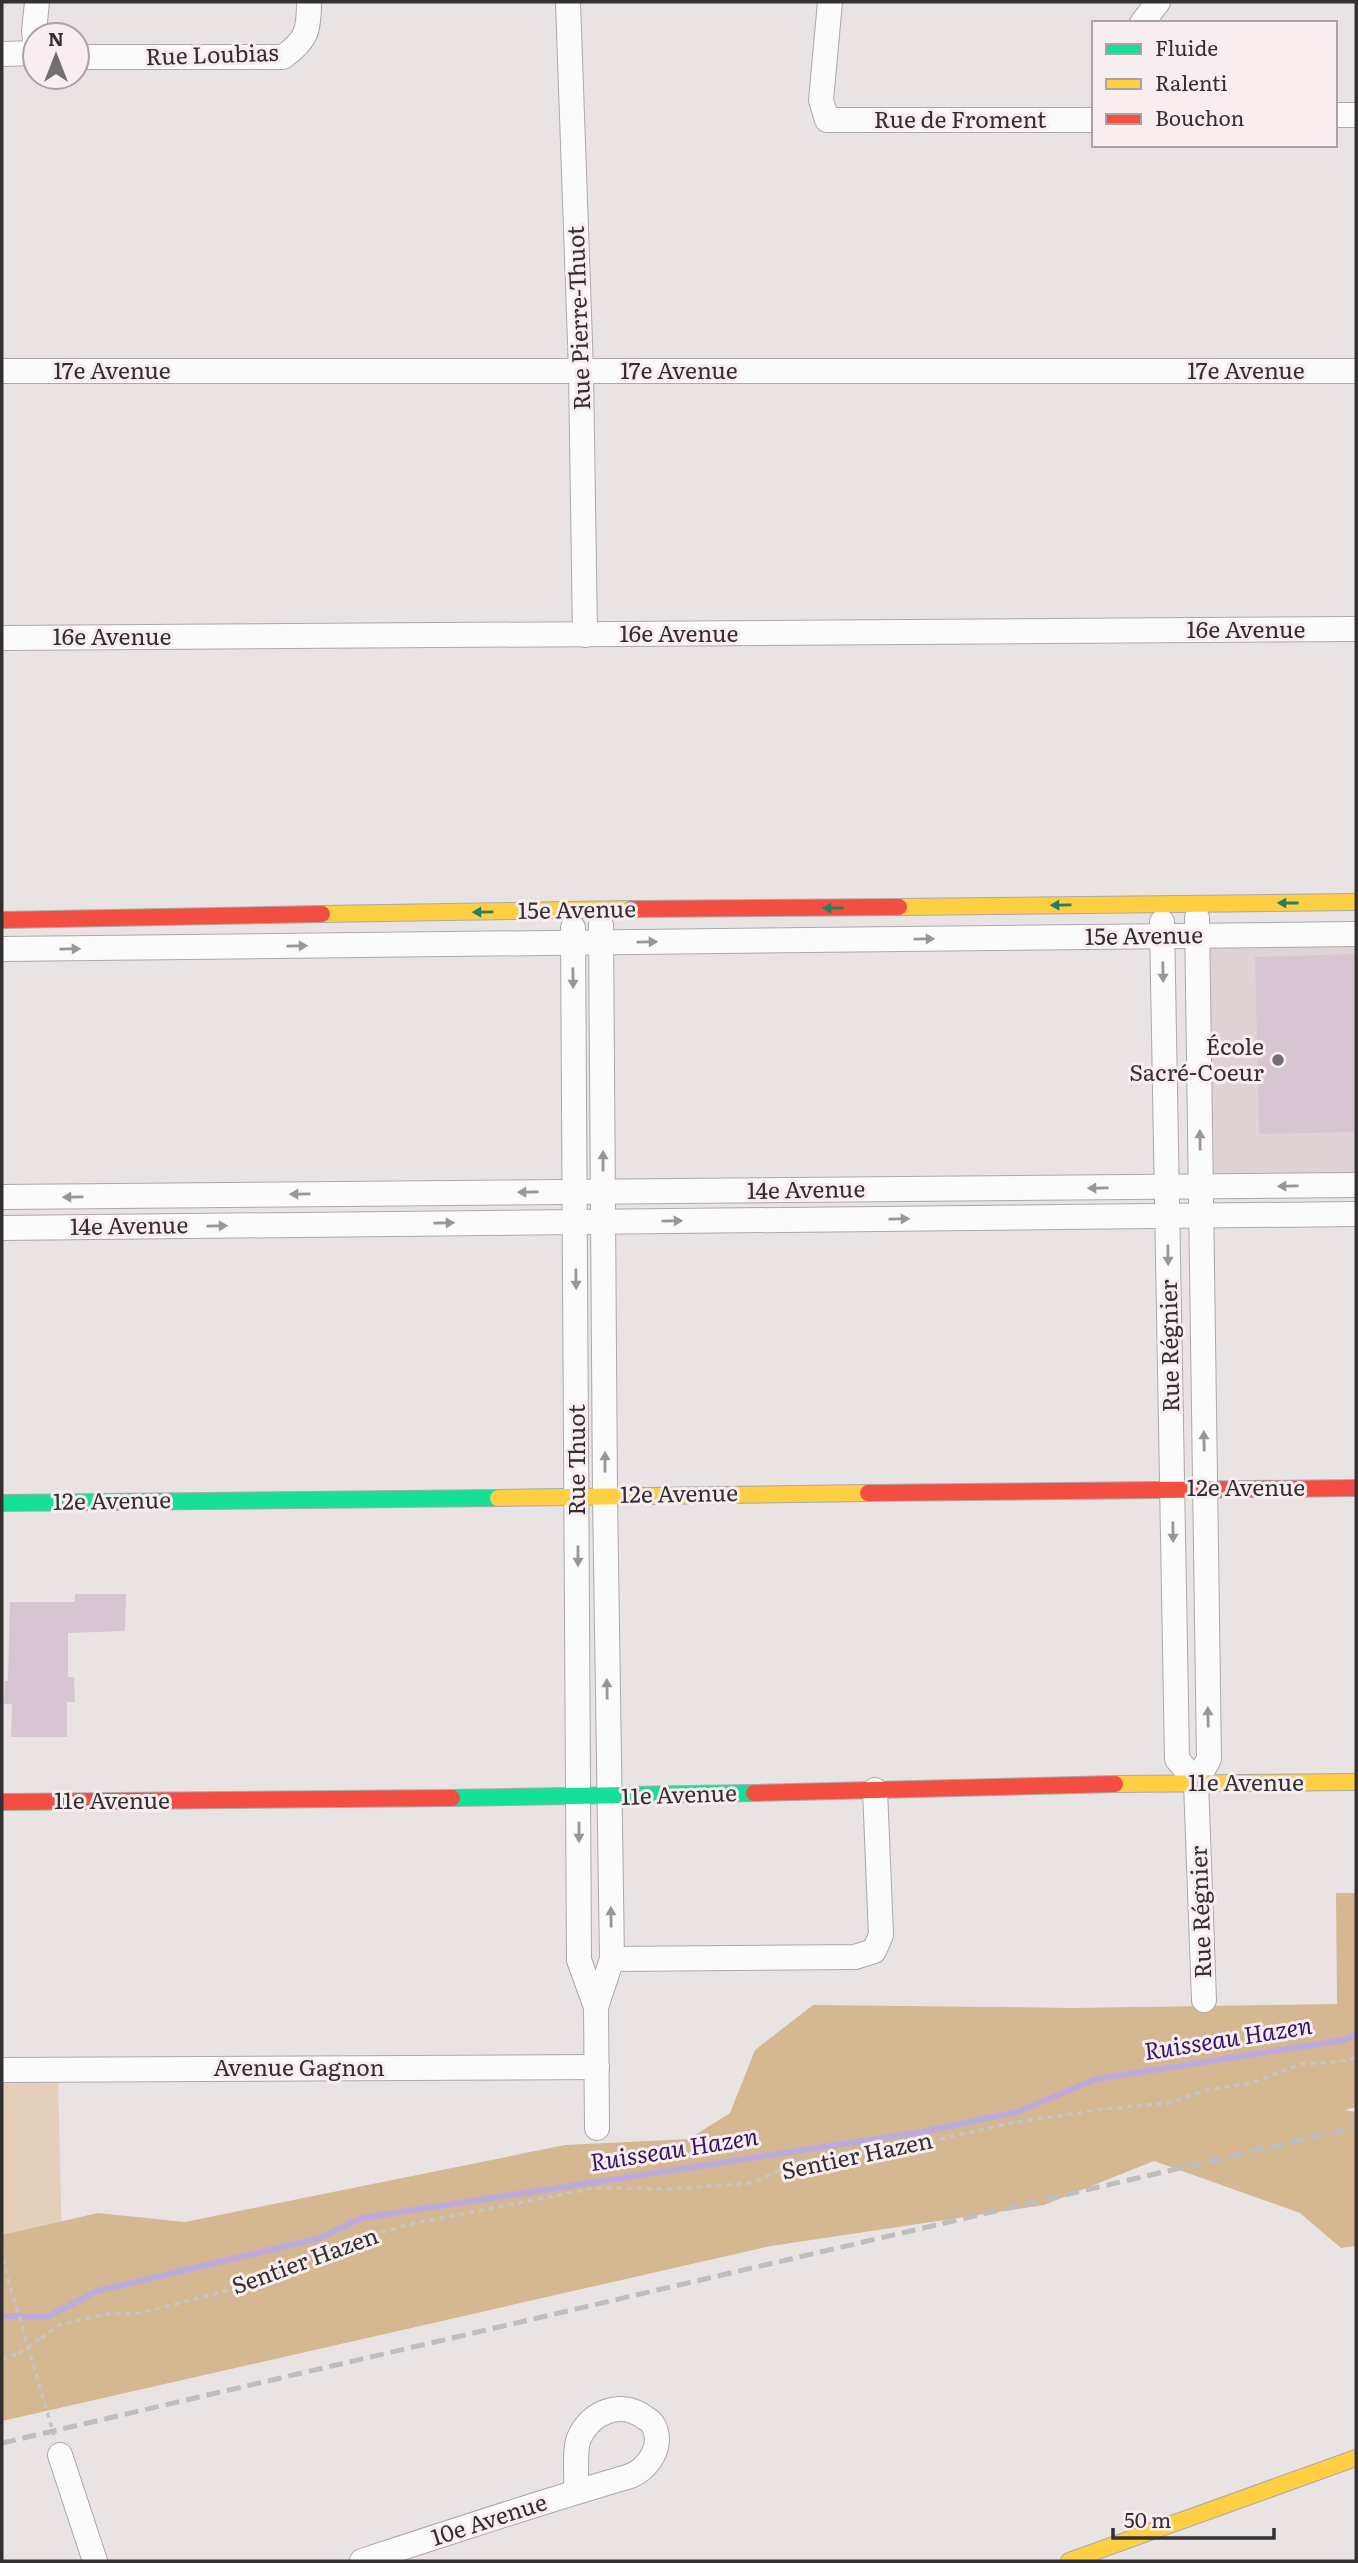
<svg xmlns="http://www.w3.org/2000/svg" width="1358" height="2563" font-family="Literata,serif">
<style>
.built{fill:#e0d3d5}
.green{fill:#e4d0ba}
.forest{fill:#d5b792}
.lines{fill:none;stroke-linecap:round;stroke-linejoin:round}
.stream{stroke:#beabdd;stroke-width:6}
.building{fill:#d5c6d1}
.street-casing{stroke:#aca8a9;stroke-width:26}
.fast-casing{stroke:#aca8a9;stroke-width:18}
.slow-casing{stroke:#aca8a9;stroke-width:18}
.jam-casing{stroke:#aca8a9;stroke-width:18}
.path{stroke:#c7c5c6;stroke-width:3.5;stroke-dasharray:5 5;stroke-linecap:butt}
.street{stroke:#fcfbfb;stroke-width:24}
.fast{stroke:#16e098;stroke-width:16}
.slow{stroke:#ffcf43;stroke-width:16}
.jam{stroke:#f24e42;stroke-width:16}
.rail{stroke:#bebebe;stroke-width:5;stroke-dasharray:14 7;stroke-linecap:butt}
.path-bridge{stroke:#c7c5c6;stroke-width:3.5;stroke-dasharray:5 5;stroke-linecap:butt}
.oneway{fill:#267f5f}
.oneway2{fill:#989696}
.poi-dot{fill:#736f70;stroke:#f8eef0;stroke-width:2.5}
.labels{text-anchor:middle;stroke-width:6;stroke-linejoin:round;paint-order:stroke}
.street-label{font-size:23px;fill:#343031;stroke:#f8eef0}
.poi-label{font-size:23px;fill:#343031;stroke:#f8eef0;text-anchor:end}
.water-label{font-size:24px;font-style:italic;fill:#3b1468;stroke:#f8eef0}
</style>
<rect width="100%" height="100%" fill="#e9e3e4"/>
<polygon class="built" points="1197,935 1356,936 1356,1183 1201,1187"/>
<polygon class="green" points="2,2071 58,2073 62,2249 2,2263"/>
<polygon class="forest" points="1336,1893 1356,1893 1356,2107 1345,2110 1356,2112 1356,2246 1341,2248 1300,2213 1154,2161 1044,2205 771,2246 2,2421 2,2235 98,2213 185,2222 565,2145 689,2139 730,2113 755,2050 813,2005 1074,2008 1337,2004"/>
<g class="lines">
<polyline class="stream" points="2,2316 47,2317 97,2291 317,2239 362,2218 922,2132 1017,2112 1096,2079 1345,2040 1356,2034"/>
</g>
<g class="building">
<polygon points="1356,954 1356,1132 1259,1134 1255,957"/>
<polygon points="75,1594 126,1594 125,1631 68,1633 68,1677 74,1677 75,1702 67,1702 67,1737 11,1737 12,1704 4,1704 5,1681 8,1681 10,1602 75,1602"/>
</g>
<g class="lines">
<g class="street-casing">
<g id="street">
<polyline points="568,2 581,371 585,635"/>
<polyline points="830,2 821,100 827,120 1094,120"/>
<polyline points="1142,23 1158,2"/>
<polyline points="35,41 34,31 37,2"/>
<polyline points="2,54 35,53"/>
<path d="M 77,57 L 283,57 C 307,40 309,30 309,2"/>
<polyline points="1335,115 1356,115"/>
<polyline points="2,371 1356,371"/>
<polyline points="2,638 1356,629"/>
<polyline points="1197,918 1209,1759 1196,1782 1204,2000"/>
<polyline points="1162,922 1177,1759 1196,1782"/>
<polyline points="573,928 579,1960 596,2007 597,2128"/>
<polyline points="2,949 1356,934"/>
<polyline points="2,1197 1356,1185"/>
<polyline points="2,1228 1356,1214"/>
<polyline points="612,1959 855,1957 874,1951 881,1935 875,1790"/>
<polyline points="596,2007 612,1959 605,1495 601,925"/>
<polyline points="2,2070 597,2067"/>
<polyline points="60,2455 95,2561"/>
<path d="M 362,2561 C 450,2532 538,2503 627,2477 C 648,2471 666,2444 652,2423 C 651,2421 645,2418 644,2417 C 620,2400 591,2412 579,2438 C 574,2449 577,2478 576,2491"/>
</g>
</g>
<g class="fast-casing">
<g id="fast">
<polyline points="2,1503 498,1498"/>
<polyline points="452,1798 754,1793"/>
</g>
</g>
<g class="slow-casing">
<g id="slow">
<polyline points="899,907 1356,902"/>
<polyline points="322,914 631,909"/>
<polyline points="498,1498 868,1493"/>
<polyline points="1115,1784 1356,1782"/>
<polyline points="1069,2561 1356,2458"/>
</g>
</g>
<g class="jam-casing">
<g id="jam">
<polyline points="631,909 899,907"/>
<polyline points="2,920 322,914"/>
<polyline points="868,1493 1356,1488"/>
<polyline points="754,1793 1115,1784"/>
<polyline points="2,1802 452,1798"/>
</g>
</g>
<g class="path">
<polyline points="2,2249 6,2272 54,2435"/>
<polyline points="41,2338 59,2325 106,2314 140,2313 269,2280 312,2258 358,2239 415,2223 595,2188 671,2189 753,2183 790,2165 835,2156 905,2147 1011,2123 1103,2109 1169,2103 1207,2090 1252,2083 1301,2064 1336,2062 1356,2058"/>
<polyline points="2,2359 19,2353"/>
</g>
<use href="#street" class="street"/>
<use href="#fast" class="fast"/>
<use href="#slow" class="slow"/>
<use href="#jam" class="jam"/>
<polyline class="rail" points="2,2443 1356,2127"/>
<polyline class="path-bridge" points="19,2353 41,2338"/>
</g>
<defs><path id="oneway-solid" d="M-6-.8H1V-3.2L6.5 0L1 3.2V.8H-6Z" transform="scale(1.75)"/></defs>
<g class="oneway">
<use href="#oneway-solid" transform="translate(1288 903) rotate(180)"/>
<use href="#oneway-solid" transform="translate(1061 905) rotate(179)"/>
<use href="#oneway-solid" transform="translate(833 908) rotate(179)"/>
<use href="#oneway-solid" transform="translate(483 912) rotate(179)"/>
</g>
<g class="oneway2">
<use href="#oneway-solid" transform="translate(924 939) rotate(-1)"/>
<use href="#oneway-solid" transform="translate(647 942) rotate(-1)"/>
<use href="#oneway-solid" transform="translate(297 946) rotate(-1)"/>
<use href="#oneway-solid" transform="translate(70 949) rotate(-1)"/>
<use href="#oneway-solid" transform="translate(1163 972) rotate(89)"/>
<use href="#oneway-solid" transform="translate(573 978) rotate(89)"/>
<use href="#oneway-solid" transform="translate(1200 1140) rotate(-91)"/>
<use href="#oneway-solid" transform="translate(603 1161) rotate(-90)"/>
<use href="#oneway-solid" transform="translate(1288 1186) rotate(179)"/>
<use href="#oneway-solid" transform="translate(1098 1188) rotate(179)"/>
<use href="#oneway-solid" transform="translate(528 1192) rotate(179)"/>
<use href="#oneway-solid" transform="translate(300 1194) rotate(179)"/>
<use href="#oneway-solid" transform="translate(73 1197) rotate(179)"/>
<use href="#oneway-solid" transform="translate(899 1219) rotate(-1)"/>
<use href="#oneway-solid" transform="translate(672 1221) rotate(-1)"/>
<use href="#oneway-solid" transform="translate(444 1223) rotate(-1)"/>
<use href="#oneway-solid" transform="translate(217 1226) rotate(-1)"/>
<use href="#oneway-solid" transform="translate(1168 1255) rotate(89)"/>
<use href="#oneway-solid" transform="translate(576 1279) rotate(89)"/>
<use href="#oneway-solid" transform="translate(1204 1441) rotate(-91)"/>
<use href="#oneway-solid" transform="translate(605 1462) rotate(-90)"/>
<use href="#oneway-solid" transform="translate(1173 1532) rotate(89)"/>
<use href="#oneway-solid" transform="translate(578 1556) rotate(90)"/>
<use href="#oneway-solid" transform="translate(607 1689) rotate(-91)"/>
<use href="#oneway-solid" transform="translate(1208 1717) rotate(-91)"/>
<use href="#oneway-solid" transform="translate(579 1832) rotate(90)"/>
<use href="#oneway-solid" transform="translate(611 1917) rotate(-91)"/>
</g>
<circle class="poi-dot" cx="1278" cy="1060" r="7"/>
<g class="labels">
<g class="street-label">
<text transform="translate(212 55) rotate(-2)" y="8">Rue Loubias</text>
<text x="960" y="128">Rue de Froment</text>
<text transform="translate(579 318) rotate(-92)" y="8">Rue Pierre-Thuot</text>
<text x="112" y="379">17e Avenue</text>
<text x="679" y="379">17e Avenue</text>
<text x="1246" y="379">17e Avenue</text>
<text x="1246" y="638">16e Avenue</text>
<text x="679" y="642">16e Avenue</text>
<text x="112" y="645">16e Avenue</text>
<text transform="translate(577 910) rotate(-1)" y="8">15e Avenue</text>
<text transform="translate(1144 936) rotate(-1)" y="8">15e Avenue</text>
<text transform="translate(806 1190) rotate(-1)" y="8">14e Avenue</text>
<text transform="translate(129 1226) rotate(-1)" y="8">14e Avenue</text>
<text transform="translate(1170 1346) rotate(-91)" y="8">Rue Régnier</text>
<text transform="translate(577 1460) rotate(-90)" y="8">Rue Thuot</text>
<text x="1246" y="1496">12e Avenue</text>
<text transform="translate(679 1494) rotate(-1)" y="8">12e Avenue</text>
<text transform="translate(112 1501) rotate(-1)" y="8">12e Avenue</text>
<text x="1246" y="1791">11e Avenue</text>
<text transform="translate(679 1795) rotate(-2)" y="8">11e Avenue</text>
<text x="112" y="1809">11e Avenue</text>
<text transform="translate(1201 1912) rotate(-92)" y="8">Rue Régnier</text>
<text x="299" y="2076">Avenue Gagnon</text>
<text transform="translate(857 2156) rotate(-12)" y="8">Sentier Hazen</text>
<text transform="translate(305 2261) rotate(-20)" y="8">Sentier Hazen</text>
<text transform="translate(489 2520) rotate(-18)" y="8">10e Avenue</text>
</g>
<g class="poi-label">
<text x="1264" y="1055">École<tspan x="1264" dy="26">Sacré-Coeur</tspan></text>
</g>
<g class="water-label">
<text transform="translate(1228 2039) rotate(-9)" y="8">Ruisseau Hazen</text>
<text transform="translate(674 2150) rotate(-9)" y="8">Ruisseau Hazen</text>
</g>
</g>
<rect width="1358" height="2563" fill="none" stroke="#343031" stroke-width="7"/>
<rect x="1092" y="21" width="245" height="126" fill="#f8eef0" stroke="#aaa2a4" stroke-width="2"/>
<rect x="1106" y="44" width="35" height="10" fill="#16e098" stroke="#aaa2a4" stroke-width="2"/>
<text x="1155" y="56" font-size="21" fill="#343031">Fluide</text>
<rect x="1106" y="79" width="35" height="10" fill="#ffcf43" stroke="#aaa2a4" stroke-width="2"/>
<text x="1155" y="91" font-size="21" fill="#343031">Ralenti</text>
<rect x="1106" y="114" width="35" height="10" fill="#f24e42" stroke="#aaa2a4" stroke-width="2"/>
<text x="1155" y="126" font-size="21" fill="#343031">Bouchon</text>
<g transform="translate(56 56)"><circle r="33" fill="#f8eef0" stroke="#aaa2a4" stroke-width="2"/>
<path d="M0-5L12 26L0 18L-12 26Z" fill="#736f70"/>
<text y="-10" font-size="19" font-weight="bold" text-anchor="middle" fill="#343031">N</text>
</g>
<path d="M1113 2528v10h161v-10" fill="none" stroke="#343031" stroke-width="3.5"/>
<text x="1124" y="2528" font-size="21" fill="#343031" stroke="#f8eef0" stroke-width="5" paint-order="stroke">50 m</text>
</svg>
